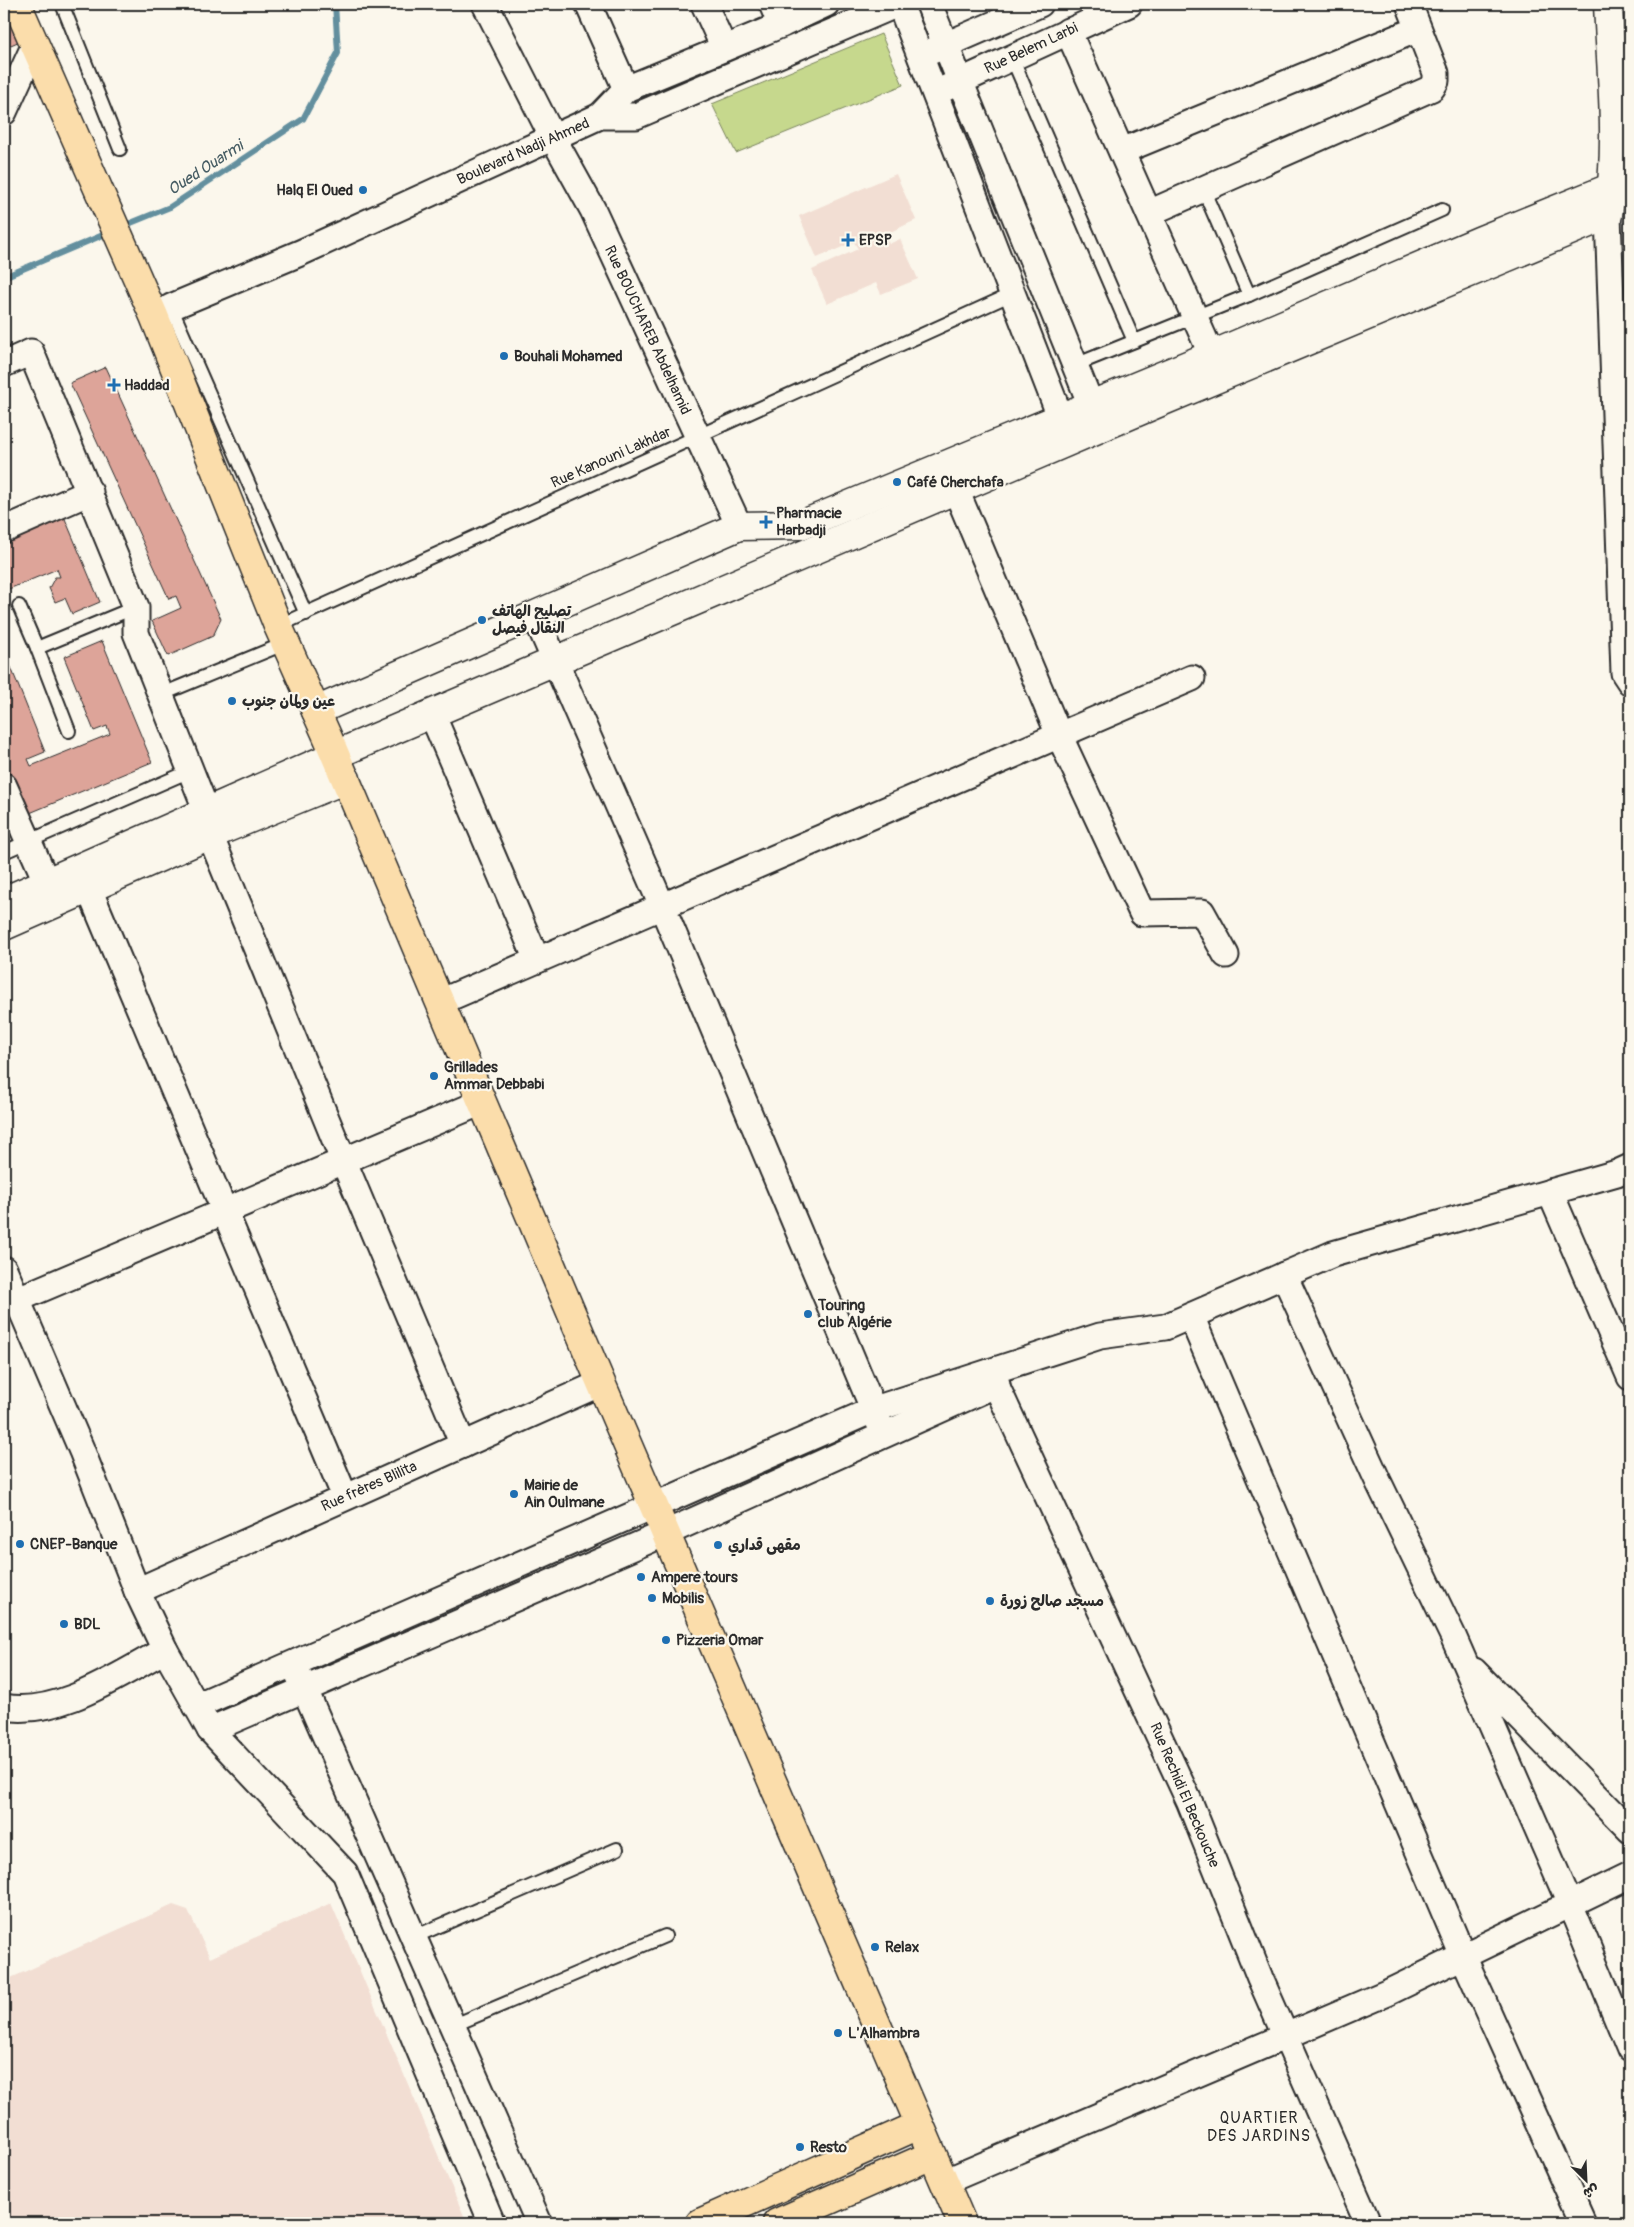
<svg xmlns="http://www.w3.org/2000/svg" width="1634" height="2227" font-family="Pangolin,'Playpen Sans Arabic',sans-serif">
<style>
.built{fill:#f2ded3}
.green{fill:#c6d88d;stroke:#78825c}
.lines{fill:none;stroke-linecap:round;stroke-linejoin:round}
.stream{stroke:#638f9e;stroke-width:6}
.building{fill:#dda499;stroke:#2b2b2b}
.service-casing{stroke:#2b2b2b;stroke-width:16}
.minor-casing{stroke:#2b2b2b;stroke-width:29}
.tertiary-casing{stroke:#2b2b2b;stroke-width:31}
.secondary-casing{stroke:#2b2b2b;stroke-width:31}
.primary-casing{stroke:#2b2b2b;stroke-width:31}
.service{stroke:#fbf7ec;stroke-width:12}
.minor{stroke:#fbf7ec;stroke-width:25}
.tertiary{stroke:#fbf7ec;stroke-width:28}
.secondary{stroke:#fbf7ec;stroke-width:28}
.primary{stroke:#fbddab;stroke-width:28}
.poi-dot{fill:#1f6fb2;stroke:#fbf7ec;stroke-width:2}
.labels{text-anchor:middle;stroke-width:4.5;stroke-linejoin:round;paint-order:stroke}
.street-label{font-size:15px;fill:#2b2b2b;stroke:#fbf7ec}
.poi-label{font-size:15px;font-weight:bold;fill:#2b2b2b;stroke:#fbf7ec;text-anchor:start}
.water-label{font-size:16px;font-style:italic;fill:#475d64;stroke:#fbf7ec}
.neighbourhood-label{font-size:16px;letter-spacing:1px;fill:#2b2b2b;stroke:#fbf7ec}
</style>
<rect width="100%" height="100%" fill="#fbf7ec"/>
<filter id="ink" filterUnits="userSpaceOnUse"><feTurbulence type="fractalNoise" baseFrequency=".02" numOctaves="2"/><feDisplacementMap in="SourceGraphic" scale="10" xChannelSelector="R" yChannelSelector="G"/><feConvolveMatrix kernelMatrix="1 2 1 2 8 2 1 2 1" color-interpolation-filters="sRGB"/></filter>
<g filter="url(#ink)">
<g class="built">
<polygon points="896,174 916,220 884,235 889,244 900,239 918,279 881,294 876,283 827,304 812,270 858,249 854,242 817,258 799,216"/>
<polygon points="331,1903 467,2223 4,2223 4,1981 173,1905 188,1910 210,1958"/>
</g>
<polygon class="green" points="881,34 903,85 736,153 712,104"/>
<g class="lines">
<g class="stream">
<polyline points="121,227 170,207 303,119 338,53 335,4"/>
<polyline points="4,277 110,232"/>
</g>
</g>
<g class="building">
<polygon points="4,4 20,41 4,48"/>
<polygon points="106,367 221,619 213,636 168,656 152,621 181,608 176,596 169,599 70,383"/>
<polygon points="63,514 100,602 72,614 65,598 55,602 49,588 55,577 60,577 57,569 4,591 4,539"/>
<polygon points="102,641 152,762 25,815 4,764 4,650 45,752 28,759 31,766 110,734 107,726 94,731 64,657"/>
<polygon points="4,812 11,829 4,832"/>
</g>
<g class="lines">
<g class="service-casing">
<g id="service">
<polyline points="62,4 120,149"/>
<polyline points="1012,58 1134,341"/>
<polyline points="1203,189 1249,295"/>
<polyline points="171,307 306,614"/>
<polyline points="1075,365 1249,295 1442,210"/>
<polyline points="19,606 37,648 69,731"/>
<polyline points="278,626 1012,294"/>
<polyline points="37,648 136,607"/>
<polyline points="160,695 286,643"/>
<polyline points="4,852 190,771"/>
<polyline points="414,1937 617,1849"/>
<polyline points="452,2026 665,1936"/>
</g>
</g>
<g class="minor-casing">
<g id="minor">
<polyline points="485,4 552,136 593,210 739,526"/>
<polyline points="588,4 626,89"/>
<polyline points="704,4 724,48"/>
<polyline points="772,4 781,25"/>
<polyline points="900,4 1068,437"/>
<polyline points="929,4 1091,405 1100,422"/>
<polyline points="1068,31 1220,374"/>
<polyline points="932,51 1040,4"/>
<polyline points="946,88 1129,4"/>
<polyline points="4,112 35,44"/>
<polyline points="600,116 626,89 781,25 826,4"/>
<polyline points="1122,151 1418,29"/>
<polyline points="1149,213 1432,88 1436,81 1436,73 1409,4"/>
<polyline points="1608,215 1624,673 1630,682"/>
<polyline points="154,316 171,307 300,253 600,116 636,116 898,4"/>
<polyline points="4,364 31,352 136,607 136,633 207,812 210,835 344,1162 463,1445"/>
<polyline points="956,490 1059,735 1142,913 1202,912 1226,955"/>
<polyline points="4,530 90,492"/>
<polyline points="535,615 662,906 880,1425"/>
<polyline points="432,714 537,960"/>
<polyline points="4,786 55,901"/>
<polyline points="81,870 345,1497"/>
<polyline points="440,1002 1192,678"/>
<polyline points="1550,1192 1630,1377"/>
<polyline points="4,1269 82,1451 137,1591 165,1650 210,1730 345,1873 492,2223"/>
<polyline points="1284,1275 1378,1481 1453,1636 1570,1904 1630,2049"/>
<polyline points="18,1299 482,1102"/>
<polyline points="1191,1316 1463,1956 1583,2223"/>
<polyline points="990,1372 1190,1803 1260,1978 1368,2223"/>
<polyline points="137,1591 601,1383"/>
<polyline points="1474,1671 1630,1830"/>
<polyline points="298,1674 539,2223"/>
<polyline points="196,1706 875,1409 1100,1336 1165,1327 1333,1254 1617,1173 1630,1167"/>
<path d="M 4,1707 C 59,1717 118,1675 165,1650"/>
<polyline points="210,1730 666,1533 997,1384"/>
<polyline points="944,2182 1389,1992 1630,1875"/>
</g>
</g>
<g class="tertiary-casing">
<g id="tertiary">
<polyline points="4,901 335,755"/>
<polyline points="4,926 210,835 346,779"/>
</g>
</g>
<g class="secondary-casing">
<g id="secondary">
<polyline points="316,711 739,526 801,525 1212,355 1481,240 1612,187"/>
<path d="M 335,755 L 1156,404 L 1608,215 C 1620,145 1611,74 1608,4"/>
</g>
</g>
<g class="primary-casing">
<g id="primary">
<polyline points="17,4 154,316 278,626 328,738 601,1383 962,2223"/>
<polyline points="700,2223 919,2125"/>
<polyline points="777,2223 932,2155"/>
</g>
</g>
<use href="#service" class="service"/>
<use href="#minor" class="minor"/>
<use href="#tertiary" class="tertiary"/>
<use href="#secondary" class="secondary"/>
<use href="#primary" class="primary"/>
</g>
</g>
<g class="poi-dot">
<circle cx="363" cy="190" r="5"/>
<path d="M845.5 232.5h5v5h5v5h-5v5h-5v-5h-5v-5h5z"/>
<circle cx="504" cy="356" r="5"/>
<path d="M111.5 377.5h5v5h5v5h-5v5h-5v-5h-5v-5h5z"/>
<circle cx="897" cy="482" r="5"/>
<path d="M763.5 514.5h5v5h5v5h-5v5h-5v-5h-5v-5h5z"/>
<circle cx="482" cy="620" r="5"/>
<circle cx="232" cy="701" r="5"/>
<circle cx="434" cy="1076" r="5"/>
<circle cx="808" cy="1314" r="5"/>
<circle cx="514" cy="1494" r="5"/>
<circle cx="20" cy="1544" r="5"/>
<circle cx="718" cy="1545" r="5"/>
<circle cx="641" cy="1577" r="5"/>
<circle cx="652" cy="1598" r="5"/>
<circle cx="990" cy="1601" r="5"/>
<circle cx="64" cy="1624" r="5"/>
<circle cx="666" cy="1640" r="5"/>
<circle cx="875" cy="1947" r="5"/>
<circle cx="838" cy="2033" r="5"/>
<circle cx="800" cy="2147" r="5"/>
</g>
<g class="labels">
<g class="street-label">
<text transform="translate(1031 48) rotate(-25)" y="5">Rue Belem Larbi</text>
<text transform="translate(523 151) rotate(-24)" y="5">Boulevard Nadji Ahmed</text>
<text transform="translate(648 330) rotate(65)" y="5">Rue BOUCHAREB Abdelhamid</text>
<text transform="translate(611 457) rotate(-24)" y="5">Rue Kanouni Lakhdar</text>
<text transform="translate(369 1486) rotate(-24)" y="5">Rue frères Blilita</text>
<text transform="translate(1185 1795) rotate(67)" y="5">Rue Rechidi El Beckouche</text>
</g>
<g class="poi-label">
<text x="353" y="195" text-anchor="end">Halq El Oued</text>
<text x="859" y="245">EPSP</text>
<text x="514" y="361">Bouhali Mohamed</text>
<text x="124" y="390">Haddad</text>
<text x="907" y="487">Café Cherchafa</text>
<text x="776" y="518">Pharmacie<tspan x="776" dy="17">Harbadji</tspan></text>
<text x="492" y="616">تصليح الهاتف<tspan x="492" dy="17">النقال فيصل</tspan></text>
<text x="242" y="706">عين ولمان جنوب</text>
<text x="444" y="1072">Grillades<tspan x="444" dy="17">Ammar Debbabi</tspan></text>
<text x="818" y="1310">Touring<tspan x="818" dy="17">club Algérie</tspan></text>
<text x="524" y="1490">Mairie de<tspan x="524" dy="17">Ain Oulmane</tspan></text>
<text x="30" y="1549">CNEP-Banque</text>
<text x="728" y="1550">مقهى قداري</text>
<text x="651" y="1582">Ampere tours</text>
<text x="662" y="1603">Mobilis</text>
<text x="1000" y="1606">مسجد صالح زورة</text>
<text x="74" y="1629">BDL</text>
<text x="676" y="1645">Pizzeria Omar</text>
<text x="885" y="1952">Relax</text>
<text x="848" y="2038">L'Alhambra</text>
<text x="810" y="2152">Resto</text>
</g>
<g class="water-label">
<text transform="translate(205 167) rotate(-33)" y="6">Oued Ouarmi</text>
</g>
<g class="neighbourhood-label">
<text x="1259" y="2123">QUARTIER<tspan x="1259" dy="18">DES JARDINS</tspan></text>
</g>
</g>
<rect width="1634" height="2227" fill="none" stroke="#fbf7ec" stroke-width="20"/>
<rect x="10" y="10" width="1614" height="2207" fill="none" stroke="#2b2b2b" stroke-width="2" filter="url(#ink)"/>
<g transform="translate(1586 2180) rotate(156)" stroke="#fbf7ec" stroke-width="4" paint-order="stroke">
<path d="M0-4L9 19L0 12L-9 19Z" fill="#2b2b2b"/>
<text y="-8" font-size="14" font-weight="bold" text-anchor="middle" fill="#2b2b2b">ش</text>
</g>
</svg>
